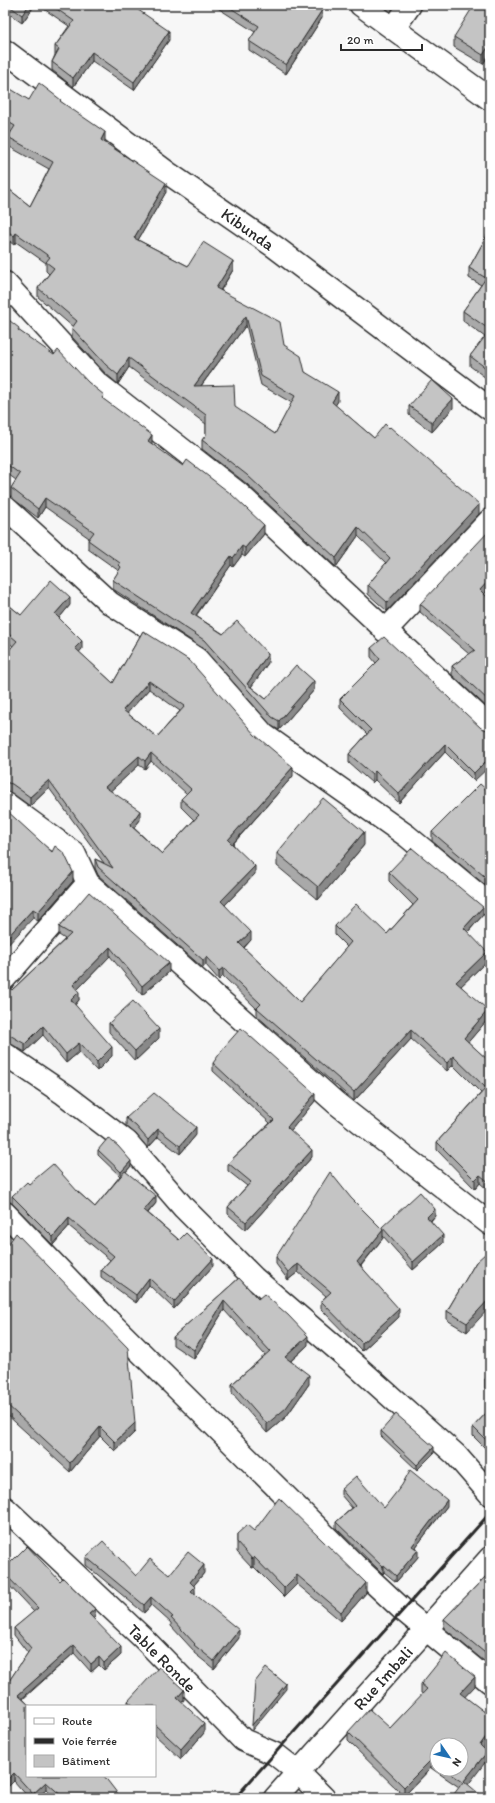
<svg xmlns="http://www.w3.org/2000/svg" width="495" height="1803" font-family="Itim,sans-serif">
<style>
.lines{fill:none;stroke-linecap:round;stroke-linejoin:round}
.minor-casing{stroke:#2b2b2b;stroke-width:25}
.minor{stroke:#fff;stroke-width:22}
.rail{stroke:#2b2b2b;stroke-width:3}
.wall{fill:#a9a9a9;stroke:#2b2b2b;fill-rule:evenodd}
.shaded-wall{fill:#898989;stroke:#2b2b2b}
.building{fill:#c4c4c4;stroke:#2b2b2b;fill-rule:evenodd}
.labels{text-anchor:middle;stroke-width:3.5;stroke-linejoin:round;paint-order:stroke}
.street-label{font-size:17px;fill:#2b2b2b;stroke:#fff}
</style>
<rect width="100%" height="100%" fill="#f7f7f7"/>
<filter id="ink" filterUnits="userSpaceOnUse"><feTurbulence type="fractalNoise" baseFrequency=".025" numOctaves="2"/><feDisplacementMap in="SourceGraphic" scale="8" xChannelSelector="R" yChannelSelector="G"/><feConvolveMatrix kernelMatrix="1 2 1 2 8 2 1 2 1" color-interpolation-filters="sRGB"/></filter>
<g filter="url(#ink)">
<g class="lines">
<g class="minor-casing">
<g id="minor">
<polyline points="361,5 490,99"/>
<polyline points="394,28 410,5"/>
<polyline points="5,51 168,173 275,247 490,409"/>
<polyline points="5,283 97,383 238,493 490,727"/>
<polyline points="5,507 110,603 197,659 264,735 407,836 490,905"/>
<polyline points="385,631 490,520"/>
<polyline points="5,803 74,853 88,883 336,1103 490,1224"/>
<polyline points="5,978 88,883"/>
<polyline points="5,1054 64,1094 127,1142 184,1208 254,1278 352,1362 456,1455 490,1494"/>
<polyline points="5,1213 100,1312 356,1566 403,1610 490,1682"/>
<polyline points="5,1508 143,1638 243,1740 275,1754 298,1772 324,1798"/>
<polyline points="275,1798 490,1558"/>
</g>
</g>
<use href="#minor" class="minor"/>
<polyline class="rail" points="235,1798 490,1513"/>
</g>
<g class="wall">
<polygon points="5,5 35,5 22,23 5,11"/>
<polygon points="38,5 132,5 169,40 134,90 92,61 73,87 52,70 52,62 55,55 55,46 69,26"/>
<polygon points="213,5 315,5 322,18 286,74 249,50 249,41 255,32"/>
<polygon points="490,5 490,53 483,64 454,47 454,37"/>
<path d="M 5,95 L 29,100 L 61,102 L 105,141 L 104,143 L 166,192 L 138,240 L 188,266 L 233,270 L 221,290 L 284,345 L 305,372 L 338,401 L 335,405 L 374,438 L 479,514 L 387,611 L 368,594 L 368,585 L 386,563 L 358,536 L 336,567 L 247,484 L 202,449 L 202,440 L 206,435 L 206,424 L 129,367 L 118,384 L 106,374 L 72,337 L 72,328 L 73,327 L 38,297 L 38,288 L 49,274 L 46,271 L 46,263 L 16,242 L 14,245 L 5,238 L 5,186 L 30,206 L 49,169 L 8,146 L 8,137 L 11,133 L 5,129 ZM 246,325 L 261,385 L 292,403 L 275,434 L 201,386 Z"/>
<polygon points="490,230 490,381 470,366 470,356 485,337 463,321 463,311 481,285 469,278 469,268"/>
<polygon points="5,317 19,331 88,382 104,400 152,444 264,534 245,557 242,555 233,567 231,565 196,616 268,663 251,687 266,699 314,690 279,730 272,726 204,649 113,589 113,580 119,571 88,549 88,540 89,538 45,507 38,518 11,497 11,488 16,480 5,472"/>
<polygon points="409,406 453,408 432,432 409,415"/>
<polygon points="484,594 490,600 490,710 452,675 452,666 469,654 420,612 420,604"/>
<path d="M 5,602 L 21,615 L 70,605 L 59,618 L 82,649 L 79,652 L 113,683 L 143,631 L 255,735 L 293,776 L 233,844 L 255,874 L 225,905 L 251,940 L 244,948 L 300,1002 L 347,947 L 335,935 L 335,926 L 387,934 L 413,905 L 389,881 L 389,872 L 483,915 L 468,932 L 487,961 L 461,986 L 488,1019 L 468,1042 L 490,1062 L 490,1192 L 480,1183 L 475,1189 L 437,1150 L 437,1142 L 481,1093 L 453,1065 L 447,1071 L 411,1039 L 354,1101 L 257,1016 L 257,1009 L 223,976 L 219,980 L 206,965 L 203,968 L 98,875 L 95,868 L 95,859 L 104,863 L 49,788 L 30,806 L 12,793 L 5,791 L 5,655 L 13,646 L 5,640 ZM 149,689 L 180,711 L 157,737 L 127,713 ZM 151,761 L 187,794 L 181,799 L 181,807 L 194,820 L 162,854 L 134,828 L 140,820 L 110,791 L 139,765 L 145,769 Z"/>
<polygon points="371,648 481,728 474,781 445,752 399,803 375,780 372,783 349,763 349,754 367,734 340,708 340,699 376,663 371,657"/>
<polygon points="490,793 490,889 432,841 432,832"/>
<polygon points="5,809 73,881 38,921 33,918"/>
<polygon points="364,845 318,900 277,866 277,853"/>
<polygon points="59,927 169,972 142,995 110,956 77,990 79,1000 75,1005 112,1056 97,1071 79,1052 66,1063 43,1035 25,1052 8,1042 5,1039 5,985 12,990 65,939 59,935"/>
<polygon points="109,1023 159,1038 135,1061 109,1032"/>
<polygon points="213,1063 315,1101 290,1131 312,1157 246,1230 228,1214 228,1207 247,1186 228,1171 228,1163 270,1123 213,1071"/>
<polygon points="126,1118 196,1135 180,1154 158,1137 148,1148 136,1134 126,1126"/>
<polygon points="98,1150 131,1166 126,1172 156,1203 148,1213 179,1240 213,1266 174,1309 149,1285 136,1303 101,1277 101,1270 110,1260 69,1226 53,1245 12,1203 12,1196 29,1184 78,1192 95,1207 120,1176 98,1155"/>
<polygon points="351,1198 382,1230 382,1227 435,1216 431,1221 443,1243 413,1270 383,1236 383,1238 361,1266 399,1317 362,1351 321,1309 321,1301 326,1296 298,1272 288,1280 276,1264 276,1257"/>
<polygon points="5,1249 135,1432 115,1451 100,1436 70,1472 5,1413"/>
<polygon points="476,1262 467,1332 447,1320 447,1311"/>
<polygon points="239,1278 258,1299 308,1345 291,1361 309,1384 286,1417 267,1433 232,1393 232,1384 265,1355 224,1310 194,1359 173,1345 173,1337"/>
<polygon points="490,1374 490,1393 485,1388 485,1379"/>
<polygon points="490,1409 490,1453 473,1436 473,1427"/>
<polygon points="381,1431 434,1453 417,1470 381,1436"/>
<polygon points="341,1489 384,1508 447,1506 415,1548 418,1557 396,1582 384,1572 383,1574 336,1528 336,1522 352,1508 341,1495"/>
<polygon points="254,1531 366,1593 341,1621 297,1584 284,1597 254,1567 252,1568 237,1552 237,1534"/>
<polygon points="86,1557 136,1576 169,1575 204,1573 194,1585 195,1594 239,1638 214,1669 194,1653 194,1651 171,1626 171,1623 151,1605 144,1613 86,1565"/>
<polygon points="5,1568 60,1581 95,1617 93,1618 121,1655 104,1670 99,1665 91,1672 74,1653 23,1699 121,1798 55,1798 46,1790 37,1798 29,1798 14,1781 9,1681 28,1653 14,1635 14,1628 34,1612 5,1581"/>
<polygon points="490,1572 490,1666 444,1628 444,1619"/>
<path d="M 421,1684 L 475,1686 L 464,1697 L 490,1716 L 490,1739 L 483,1748 L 487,1760 L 459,1787 L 431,1768 L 404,1796 L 348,1741 L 348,1732 L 390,1728 L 423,1694 L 421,1693 ZM 437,1745 L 461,1769 L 437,1769 Z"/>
<polygon points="184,1700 181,1703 204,1733 181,1759 155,1735 155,1706 128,1706 128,1701"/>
</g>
<g class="shaded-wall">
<polygon points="29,5 35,5 22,23 22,15"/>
<polygon points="322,10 322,18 286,74 286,65"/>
<polygon points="169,31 169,40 134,90 134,82"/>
<polygon points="490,44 490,53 483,64 483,55"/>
<polygon points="92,52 92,61 73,87 73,78"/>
<polygon points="105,132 105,141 101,149 101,140"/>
<polygon points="166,183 166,192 134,247 134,238"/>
<polygon points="16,233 16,242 14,245 14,236"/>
<polygon points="233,261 233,270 216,297 216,288"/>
<polygon points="246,316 246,325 194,395 194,386"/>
<polygon points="129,358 129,367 118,384 118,375"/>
<polygon points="338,392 338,401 332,411 332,402"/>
<polygon points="453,399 453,408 432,432 432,422"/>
<polygon points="152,435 152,444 148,450 148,441"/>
<polygon points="45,498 45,507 38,518 38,509"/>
<polygon points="479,504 479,514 387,611 387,602"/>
<polygon points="7,521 7,526 5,528 5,523"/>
<polygon points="264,525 264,534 245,557 245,548"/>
<polygon points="358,527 358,536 336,567 336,558"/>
<polygon points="242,546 242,555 233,567 233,558"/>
<polygon points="231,556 231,565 191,622 191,613"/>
<polygon points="490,579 490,587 480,599 480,590"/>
<polygon points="70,597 70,605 55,623 55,614"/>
<polygon points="82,641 82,649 75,657 75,648"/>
<polygon points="268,654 268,663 249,690 247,684"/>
<polygon points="149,681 149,689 123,718 123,710"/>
<polygon points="314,681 314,690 279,730 279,721"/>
<polygon points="445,744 445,752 399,803 399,794"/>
<polygon points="151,753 151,761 145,769 145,761"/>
<polygon points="139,756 139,765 105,796 105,787"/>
<polygon points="490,757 490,766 474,781 474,773"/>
<polygon points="293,767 293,776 228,849 228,840"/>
<polygon points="375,771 375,780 372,783 372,774"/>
<polygon points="49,780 49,788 30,806 30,797"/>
<polygon points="140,811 140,820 130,833 130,825"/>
<polygon points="364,832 364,845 318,900 318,887"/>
<polygon points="255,866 255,874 221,909 221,901"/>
<polygon points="73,872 73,881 38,921 38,912"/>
<polygon points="483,907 483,915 464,936 464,928"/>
<polygon points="33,909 33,918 5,948 5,940"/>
<polygon points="251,932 251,940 239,952 239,943"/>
<polygon points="110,947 110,956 73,994 73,985"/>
<polygon points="487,952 487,961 456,991 456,982"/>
<polygon points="206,957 206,965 203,968 203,960"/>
<polygon points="169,963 169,972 142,995 142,986"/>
<polygon points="223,968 223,976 219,980 219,971"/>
<polygon points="79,992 79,1000 71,1009 71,1000"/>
<polygon points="488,1010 488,1019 464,1047 464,1038"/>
<polygon points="43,1026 43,1035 25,1052 25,1044"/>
<polygon points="159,1029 159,1038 135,1061 135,1051"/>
<polygon points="411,1030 411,1039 354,1101 354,1092"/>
<polygon points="79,1043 79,1052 66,1063 66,1054"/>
<polygon points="112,1047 112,1056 97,1071 97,1062"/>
<polygon points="453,1056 453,1065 447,1071 447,1063"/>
<polygon points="315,1094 315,1101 287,1135 287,1127"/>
<polygon points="196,1127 196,1135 180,1154 180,1146"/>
<polygon points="158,1129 158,1137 148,1148 148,1140"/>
<polygon points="312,1150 312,1157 246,1230 246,1222"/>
<polygon points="131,1161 131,1166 121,1177 121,1172"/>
<polygon points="480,1175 480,1183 475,1189 475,1180"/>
<polygon points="156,1196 156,1203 144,1217 144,1210"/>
<polygon points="435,1209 435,1216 427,1224 427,1217"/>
<polygon points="69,1218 69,1226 53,1245 53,1237"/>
<polygon points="383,1230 383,1238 357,1270 357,1262"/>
<polygon points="443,1235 443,1243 413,1270 413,1262"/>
<polygon points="213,1259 213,1266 174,1309 174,1302"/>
<polygon points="298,1264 298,1272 288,1280 288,1272"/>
<polygon points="149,1278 149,1285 136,1303 136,1295"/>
<polygon points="490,1298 490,1307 467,1332 467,1323"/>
<polygon points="224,1301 224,1310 194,1359 194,1350"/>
<polygon points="399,1309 399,1317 362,1351 362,1343"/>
<polygon points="308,1336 308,1345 285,1366 285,1357"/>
<polygon points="309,1375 309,1384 286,1417 267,1433 267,1424"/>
<polygon points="135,1423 135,1432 115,1451 115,1442"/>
<polygon points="100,1427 100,1436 70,1472 70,1463"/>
<polygon points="434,1447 434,1453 417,1470 417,1465"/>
<polygon points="447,1500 447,1506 412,1552 412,1546"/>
<polygon points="418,1550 418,1557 396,1582 396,1576"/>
<polygon points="254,1557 254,1567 252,1568 252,1559"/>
<polygon points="204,1565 204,1573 190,1590 190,1582"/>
<polygon points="384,1565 384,1572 383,1574 383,1567"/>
<polygon points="297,1575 297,1584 284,1597 284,1588"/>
<polygon points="366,1583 366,1593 341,1621 341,1612"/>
<polygon points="195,1587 195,1595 191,1591"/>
<polygon points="151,1597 151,1605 144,1613 144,1605"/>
<polygon points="95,1609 95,1617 89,1622 89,1614"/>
<polygon points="239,1630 239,1638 214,1669 214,1661"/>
<polygon points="74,1645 74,1653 18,1702 18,1695"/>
<polygon points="121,1647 121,1655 104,1670 104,1663"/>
<polygon points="99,1657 99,1665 91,1672 91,1664"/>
<polygon points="475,1677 475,1686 460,1702 460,1693"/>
<polygon points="286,1684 286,1689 252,1730 252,1725"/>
<polygon points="184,1690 184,1700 177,1708 177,1698"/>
<polygon points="204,1723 204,1733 181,1759 181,1749"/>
<polygon points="490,1731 490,1739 480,1754 480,1745"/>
<polygon points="487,1752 487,1760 464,1790 464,1781"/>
<polygon points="431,1760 431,1768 404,1796 404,1787"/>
<polygon points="14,1773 14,1781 5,1790 5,1782"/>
<polygon points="46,1782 46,1790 37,1798 33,1798 33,1794"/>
</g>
<g class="building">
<polygon points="8,5 29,5 22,15"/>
<polygon points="51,5 131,5 169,31 134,82 92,52 73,78 52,62 59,49 55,46 74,21"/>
<polygon points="226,5 315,5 322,10 286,65 249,41 259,26"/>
<polygon points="474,5 490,5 490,44 483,55 454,37"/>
<path d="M 39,83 L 61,100 L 60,101 L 105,132 L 101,140 L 166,183 L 134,238 L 188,266 L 203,242 L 233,261 L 216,288 L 280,322 L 284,345 L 301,356 L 305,372 L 338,392 L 332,402 L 374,438 L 385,424 L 389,428 L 390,427 L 479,504 L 387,602 L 368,585 L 390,558 L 358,527 L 336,558 L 247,475 L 202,440 L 206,435 L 206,415 L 129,358 L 118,375 L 106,365 L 72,328 L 77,321 L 38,288 L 54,268 L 46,262 L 50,257 L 16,233 L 14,236 L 5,229 L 5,186 L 30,206 L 53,162 L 8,137 L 15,126 L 5,120 L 5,95 L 9,88 L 29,100 ZM 246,316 L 261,376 L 295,396 L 275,434 L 235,407 L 234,385 L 194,386 Z"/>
<polygon points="490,230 490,371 470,356 490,330 463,311 486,278 469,268"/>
<polygon points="5,317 19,328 18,330 54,355 58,350 88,382 104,395 102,398 152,435 148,441 183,466 187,460 230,493 264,525 245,548 242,546 233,558 231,556 191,613 223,634 237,621 268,654 247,684 266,699 296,665 314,681 279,721 272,717 204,640 113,580 121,567 119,565 120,563 88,540 94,532 45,498 38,509 11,488 20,474 5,463"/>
<polygon points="432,380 453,399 432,422 409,406"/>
<polygon points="490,530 490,579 480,590 490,600 490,702 452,666 475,650 420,604"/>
<path d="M 51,580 L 70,597 L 55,614 L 82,641 L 75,648 L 113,683 L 143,631 L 189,660 L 255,735 L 293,767 L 228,840 L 255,866 L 221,901 L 251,932 L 239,943 L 300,1002 L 351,942 L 335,926 L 356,904 L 387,934 L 418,900 L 389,872 L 412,848 L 483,907 L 464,928 L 487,952 L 456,982 L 488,1010 L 464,1038 L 490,1062 L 490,1183 L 480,1175 L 475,1180 L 437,1142 L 486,1088 L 453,1056 L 447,1063 L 411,1030 L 354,1092 L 257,1008 L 261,1004 L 223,968 L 219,971 L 206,957 L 203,960 L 98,867 L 95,859 L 113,868 L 49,780 L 30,797 L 12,784 L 5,782 L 5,655 L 17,641 L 5,631 L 5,602 L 21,615 ZM 149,681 L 185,706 L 157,737 L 123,710 ZM 151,753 L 191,789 L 181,799 L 199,815 L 162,854 L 130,825 L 140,811 L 105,787 L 139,756 L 145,761 Z"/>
<polygon points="384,637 481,728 487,730 490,730 490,733 489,734 490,735 490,757 474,773 445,744 399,794 375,771 372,774 349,754 371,730 340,699 380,659 371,648"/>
<polygon points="480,784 490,793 490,881 432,832"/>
<polygon points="323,798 364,832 318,887 277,853"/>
<polygon points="5,809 52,852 55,846 64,853 73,872 38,912 33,909 5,940"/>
<polygon points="89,892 169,963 142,986 110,947 73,985 79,992 71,1000 112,1047 97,1062 79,1043 66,1054 43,1026 25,1044 8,1034 5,1030 5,985 12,990 71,934 59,927"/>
<polygon points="133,1001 159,1029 135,1051 109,1023"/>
<polygon points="241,1028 315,1094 287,1127 312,1150 246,1222 228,1207 251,1182 228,1163 274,1120 213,1063 226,1045"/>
<polygon points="154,1093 196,1127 180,1146 158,1129 148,1140 136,1126 126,1118"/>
<polygon points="108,1138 118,1146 131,1161 121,1172 98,1150"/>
<polygon points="53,1164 78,1192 95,1207 125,1171 156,1196 144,1210 179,1240 186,1233 213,1259 174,1302 149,1278 136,1295 101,1270 114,1256 69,1218 53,1237 12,1196 27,1182 29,1184"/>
<polygon points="330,1172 351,1198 383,1230 357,1262 399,1309 362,1343 321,1301 331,1292 298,1264 288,1272 276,1257"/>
<polygon points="420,1192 435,1209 427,1217 443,1235 413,1262 382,1227"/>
<polygon points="16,1233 128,1348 135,1423 115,1442 100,1427 70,1463 5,1403 5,1249"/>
<polygon points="490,1251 490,1298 467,1323 447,1311 476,1262 486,1253"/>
<polygon points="239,1278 258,1299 264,1294 288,1315 308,1336 285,1357 309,1375 286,1408 267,1424 232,1384 270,1351 224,1301 194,1350 173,1337"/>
<polygon points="490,1374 490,1384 485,1379"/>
<polygon points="490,1409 490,1444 473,1427"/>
<polygon points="396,1414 434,1447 417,1465 381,1431"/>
<polygon points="410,1470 447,1500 412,1546 418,1550 396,1576 384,1565 383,1567 336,1522 355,1506 341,1489 356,1476 384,1508 402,1485"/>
<polygon points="279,1498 366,1583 341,1612 297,1575 284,1588 254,1557 252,1559 237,1542 237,1534 247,1525 254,1531"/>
<polygon points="103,1541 136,1576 150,1559 169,1575 188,1552 204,1565 190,1582 195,1587 191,1591 239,1630 214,1661 194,1645 195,1644 171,1618 173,1617 151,1597 144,1605 86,1557"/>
<polygon points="27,1546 60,1581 63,1578 95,1609 89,1614 121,1647 104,1663 99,1657 91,1664 74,1645 18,1695 30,1706 27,1706 27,1776 104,1776 121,1798 64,1798 46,1782 33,1794 14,1773 5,1782 5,1677 9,1681 31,1648 14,1628 38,1608 5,1574 5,1568"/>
<polygon points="490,1572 490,1657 444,1619"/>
<polygon points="446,1653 475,1677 460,1693 490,1716 490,1731 480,1745 487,1752 464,1781 484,1798 451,1798 463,1782 444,1769 461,1769 461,1745 437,1745 437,1764 431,1760 404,1787 348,1732 369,1709 390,1728 427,1689 421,1684"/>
<polygon points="159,1667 184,1690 177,1698 204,1723 181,1749 155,1725 155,1706 134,1706 128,1701"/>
<polygon points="266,1668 286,1684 252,1725 255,1682"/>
</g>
</g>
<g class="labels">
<g class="street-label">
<text transform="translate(248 229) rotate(35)" y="6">Kibunda</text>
<text transform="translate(162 1658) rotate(45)" y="6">Table Ronde</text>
<text transform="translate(383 1678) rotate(-48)" y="6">Rue Imbali</text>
</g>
</g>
<rect width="495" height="1803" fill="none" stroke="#fff" stroke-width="20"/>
<rect x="10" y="10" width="475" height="1783" fill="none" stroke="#2b2b2b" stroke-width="1.5" filter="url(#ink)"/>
<rect x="26" y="1705" width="130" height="72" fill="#ffffff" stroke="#aaaaaa"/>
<rect x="34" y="1718" width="20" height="6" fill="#ffffff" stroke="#aaaaaa"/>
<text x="62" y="1725" font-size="12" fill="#2b2b2b">Route</text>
<rect x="34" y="1738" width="20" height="6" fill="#2b2b2b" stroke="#aaaaaa"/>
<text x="62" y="1745" font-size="12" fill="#2b2b2b">Voie ferrée</text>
<rect x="34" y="1755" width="20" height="12" fill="#c4c4c4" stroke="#aaaaaa"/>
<text x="62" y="1765" font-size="12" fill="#2b2b2b">Bâtiment</text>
<g transform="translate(449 1757) rotate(124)"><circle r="19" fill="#ffffff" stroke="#aaaaaa"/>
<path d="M0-3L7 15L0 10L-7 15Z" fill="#1f6fb2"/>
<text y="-6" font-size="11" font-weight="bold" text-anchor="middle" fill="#2b2b2b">N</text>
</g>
<path d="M341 44v6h81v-6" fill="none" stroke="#2b2b2b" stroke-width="2"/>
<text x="347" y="44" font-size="12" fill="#2b2b2b" stroke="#ffffff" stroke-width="3" paint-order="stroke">20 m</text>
</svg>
